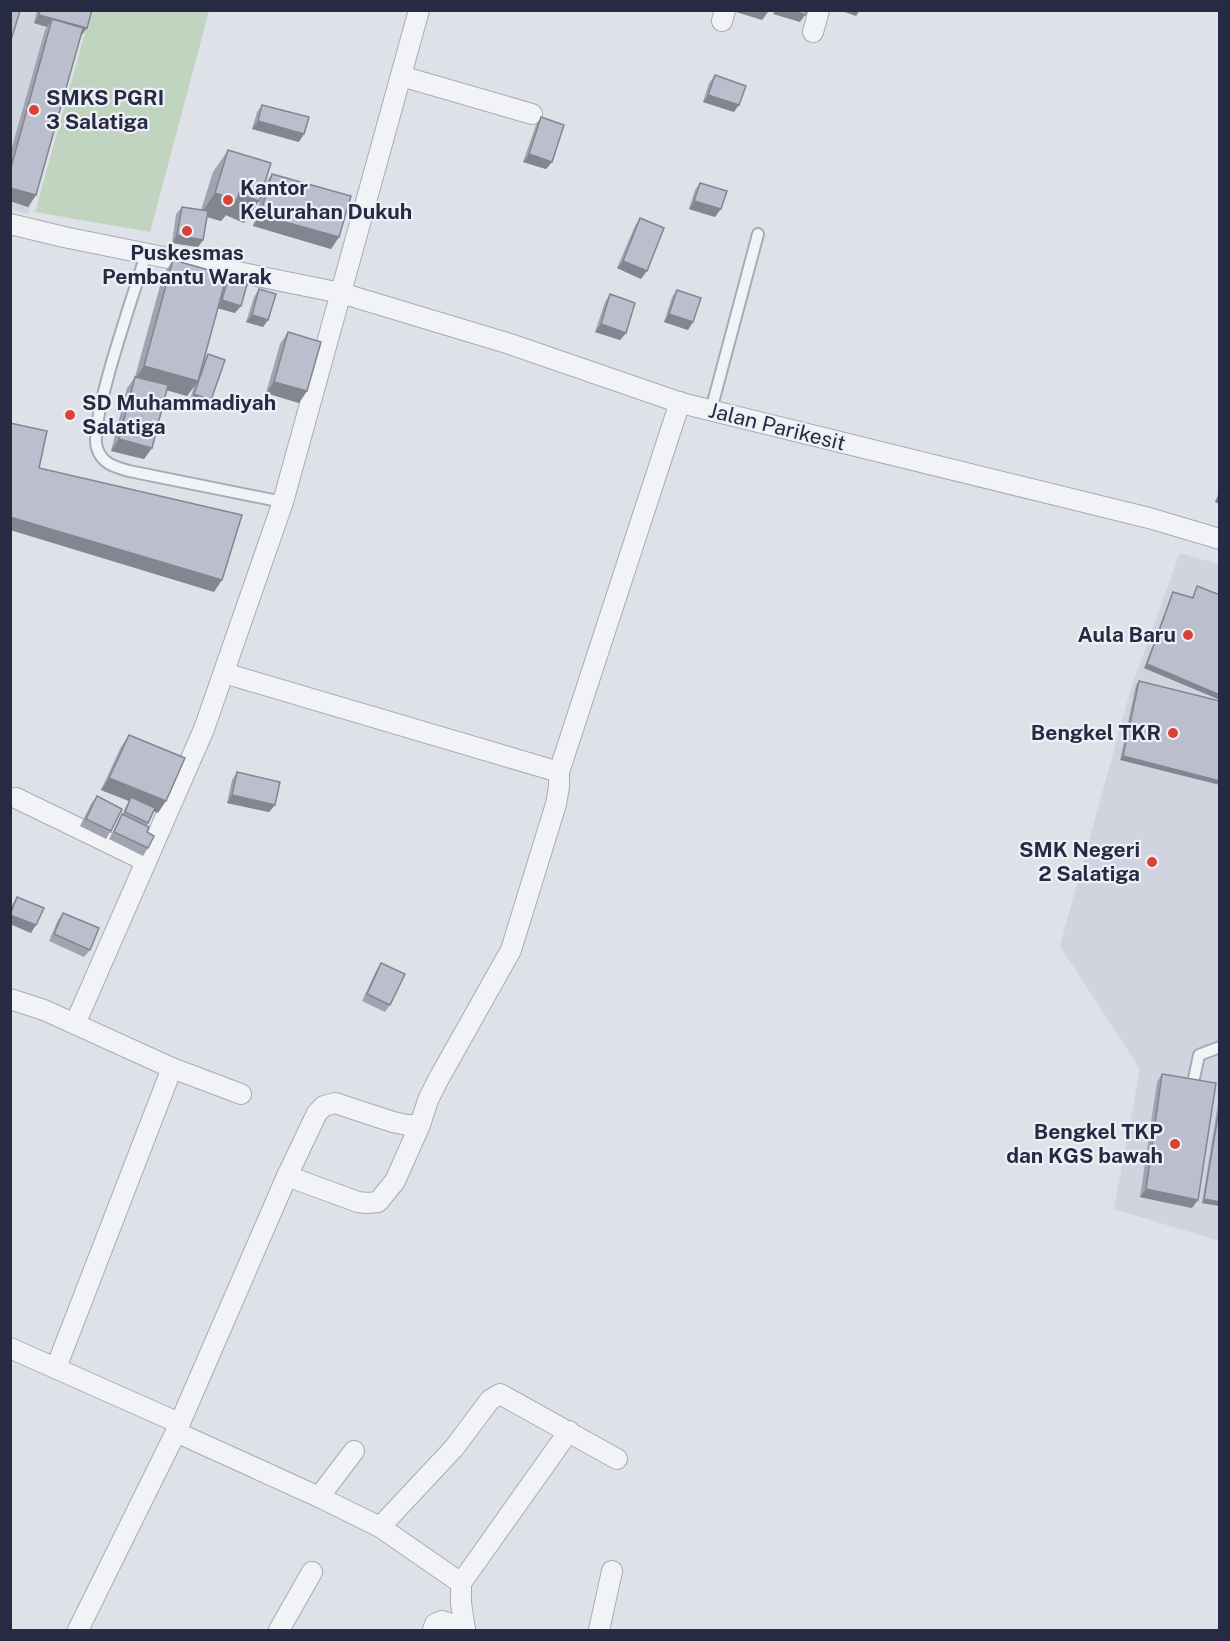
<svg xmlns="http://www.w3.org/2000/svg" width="1230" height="1641" font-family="'Public Sans',sans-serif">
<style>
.built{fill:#d1d3df}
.green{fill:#c0d4bf}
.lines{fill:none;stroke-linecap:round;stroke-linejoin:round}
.lane-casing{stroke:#a8aab7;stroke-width:14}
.street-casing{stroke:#a8aab7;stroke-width:22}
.lane{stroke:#f2f3f7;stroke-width:10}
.street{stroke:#f2f3f7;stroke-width:20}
.wall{fill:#a1a3b0}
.shaded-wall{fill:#838590}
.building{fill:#bbbecd;stroke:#838590;stroke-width:1.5}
.poi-dot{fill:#da4238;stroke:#eef0f7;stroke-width:2}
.labels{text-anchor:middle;stroke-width:4.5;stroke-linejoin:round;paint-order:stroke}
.poi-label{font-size:21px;font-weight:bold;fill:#262a42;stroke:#eef0f7;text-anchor:end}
.street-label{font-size:21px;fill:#262a42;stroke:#eef0f7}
</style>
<rect width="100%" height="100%" fill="#dfe1e9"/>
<g class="built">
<polygon points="11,11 85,11 28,214 11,209"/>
<polygon points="1180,553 1219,564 1219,1241 1114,1209 1140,1069 1060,946 1131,688"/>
</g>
<polygon class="green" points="91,11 209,11 150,232 35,212"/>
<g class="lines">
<g class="lane-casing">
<g id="lane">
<path d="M 146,254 C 136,288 88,422 97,448 C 102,464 115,467 129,471 L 283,502"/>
<polyline points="711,410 758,234"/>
<polyline points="1193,1083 1199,1055 1220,1047"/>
</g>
</g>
<g class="street-casing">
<g id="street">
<polyline points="722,21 725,10"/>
<polyline points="813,32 819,10"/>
<polyline points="401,76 532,114"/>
<polyline points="10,224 64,237 341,293 510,344 681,403 1149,518 1220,539"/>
<polyline points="224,673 559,772"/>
<polyline points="16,798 146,861"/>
<polyline points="10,999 44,1010 172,1068 241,1094"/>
<polyline points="75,1024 204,729 283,502 419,10"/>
<polyline points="287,1176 358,1202 367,1203 378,1202 395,1181 420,1125"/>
<polyline points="10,1348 179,1423"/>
<polyline points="56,1368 172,1068"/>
<polyline points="176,1432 319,1497 380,1527 461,1583"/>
<polyline points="319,1497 354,1451"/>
<polyline points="380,1527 454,1448 490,1400 500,1394 617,1459"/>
<polyline points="78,1630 176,1432 287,1176 317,1113 324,1106 335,1103 393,1122 407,1125 420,1125 428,1100 438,1080 511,950 556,804 559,787 559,772 680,402"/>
<polyline points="279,1630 312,1572"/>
<polyline points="433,1630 435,1624 442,1621 465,1629"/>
<polyline points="465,1630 461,1603 461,1583 569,1431"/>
<polyline points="599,1630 612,1571"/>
</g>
</g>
<use href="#lane" class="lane"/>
<use href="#street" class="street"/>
</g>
<g class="wall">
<polygon points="37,10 92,10 87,28 81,36 80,36 36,195 28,207 10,201 10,154 45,30 47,27 34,23"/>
<polygon points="715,75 734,112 703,102 709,83"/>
<polygon points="262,105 299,142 252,129 257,112"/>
<polygon points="541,117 552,162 546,169 523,162 536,125"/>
<polygon points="228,150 259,201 244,223 226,215 221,221 207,217 203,240 198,247 172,243 176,214 182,207 201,210 213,172"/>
<polygon points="272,174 339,237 331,249 253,226 264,185"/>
<polygon points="700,183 715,217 689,209 695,190"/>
<polygon points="640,218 641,279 617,268 635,226"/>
<polygon points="173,260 225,281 229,275 235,313 218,308 204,360 208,354 211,400 206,408 189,402 194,387 187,396 167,390 152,448 144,459 111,451 127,388 135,377 163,275"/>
<polygon points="259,289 263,327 246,322 254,297"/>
<polygon points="677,290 688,330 664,322 672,297"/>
<polygon points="610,294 626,333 620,340 595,332 605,302"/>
<polygon points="288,332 307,391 299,403 266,393 280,344"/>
<polygon points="1220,489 1220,504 1215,502"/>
<polygon points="1197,586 1218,699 1144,668 1171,596 1173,592 1192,597"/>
<polygon points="1139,681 1220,701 1120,760 1136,685"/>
<polygon points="129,735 158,813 154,811 147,826 148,848 143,856 109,839 129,801 101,790 121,747"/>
<polygon points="237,772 275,805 269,812 227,803 232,780"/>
<polygon points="97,796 111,831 106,839 80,826 91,804"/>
<polygon points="17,897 31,933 10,924 10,908"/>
<polygon points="63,913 90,950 84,957 49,941 58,920"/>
<polygon points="381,963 390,1005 385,1012 362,1001 376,971"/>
<polygon points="1162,1074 1192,1208 1140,1197 1157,1082"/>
<polygon points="1220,1091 1220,1206 1202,1203"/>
</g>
<g class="shaded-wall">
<polygon points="737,10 762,10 768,12 762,20 736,12"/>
<polygon points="776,10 792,10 805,15 800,22 773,14"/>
<polygon points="839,10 860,10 856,16"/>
<polygon points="39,15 52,19 47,27 34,23"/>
<polygon points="52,19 87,28 81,36 50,28"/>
<polygon points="708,95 739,105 734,112 703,102"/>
<polygon points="258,121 304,134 299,142 252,129"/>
<polygon points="529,154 552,162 546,169 523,162"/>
<polygon points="10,188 36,195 28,207 10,201"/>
<polygon points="215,193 239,193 259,201 244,223 226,215 221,221 200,215"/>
<polygon points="694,201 721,209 715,217 689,209"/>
<polygon points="260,215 339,237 331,249 253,226"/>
<polygon points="177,235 203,240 198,247 172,243"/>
<polygon points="623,261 647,271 641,279 617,268"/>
<polygon points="222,300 241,306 235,313 217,308"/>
<polygon points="669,314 693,322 688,330 664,322"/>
<polygon points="252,315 268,320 263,327 246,322"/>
<polygon points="601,324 626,333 620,340 595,332"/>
<polygon points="144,366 198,381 187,396 134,381"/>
<polygon points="274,382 307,391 299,403 266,393"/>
<polygon points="194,394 211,400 206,408 189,402"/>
<polygon points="119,439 152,448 144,459 111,451"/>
<polygon points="1220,495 1220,504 1215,502"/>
<polygon points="10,517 222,580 214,592 10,530"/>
<polygon points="1147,664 1220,695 1220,697 1218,699 1144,668"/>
<polygon points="1123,756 1220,781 1220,785 1120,760"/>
<polygon points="109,778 166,801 158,813 130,801 131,797 129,801 101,790"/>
<polygon points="232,795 275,805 269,812 227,803"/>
<polygon points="10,915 36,925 31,933 10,924"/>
<polygon points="1146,1189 1198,1200 1192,1208 1140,1197"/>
<polygon points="1204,1199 1220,1202 1220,1206 1202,1203"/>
</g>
<g class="building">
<polygon points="10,10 20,11 10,43"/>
<polygon points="40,10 92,10 87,28 39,15"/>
<polygon points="792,10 807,10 805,15"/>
<polygon points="52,19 83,28 36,195 10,188 10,171"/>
<polygon points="715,75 746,86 739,105 708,95"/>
<polygon points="262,105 309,117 304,134 258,121"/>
<polygon points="541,117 564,125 552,162 529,154"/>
<polygon points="228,150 271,163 259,201 239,193 237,200 215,193"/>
<polygon points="272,174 351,196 339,237 260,215"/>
<polygon points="700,183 727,191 721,209 694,201"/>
<polygon points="182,207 208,211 203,240 177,235"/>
<polygon points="640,218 664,228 647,271 623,261"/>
<polygon points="173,260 227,275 198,381 144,366"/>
<polygon points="229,275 248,281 241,306 222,300"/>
<polygon points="259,289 276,294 268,320 252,315"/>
<polygon points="677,290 701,298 693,322 669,314"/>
<polygon points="610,294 635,303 626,333 601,324"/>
<polygon points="288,332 321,342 307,391 274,382"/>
<polygon points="208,354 225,360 211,400 194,394"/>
<polygon points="135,377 168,385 152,448 119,439"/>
<polygon points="10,423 47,431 39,468 242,515 222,580 10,517"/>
<polygon points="1197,586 1220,595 1220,695 1147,664 1173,592 1193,598"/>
<polygon points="1139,681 1220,701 1220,781 1123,756"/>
<polygon points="129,735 185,758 166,801 109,778"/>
<polygon points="237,772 280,782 275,805 232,795"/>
<polygon points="97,796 122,809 111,831 86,819"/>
<polygon points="131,797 155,808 148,823 125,812"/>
<polygon points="122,814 149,827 147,832 154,836 148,848 114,832"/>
<polygon points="17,897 44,908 36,925 10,915"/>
<polygon points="63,913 99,928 90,950 54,934"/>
<polygon points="381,963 405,974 390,1005 367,994"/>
<polygon points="1162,1074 1216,1083 1198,1200 1146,1189"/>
<polygon points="1220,1104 1220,1202 1204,1199"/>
</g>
<g class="poi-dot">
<circle cx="34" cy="110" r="6"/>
<circle cx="228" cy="200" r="6"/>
<circle cx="187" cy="231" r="6"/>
<circle cx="70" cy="415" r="6"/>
<circle cx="1188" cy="635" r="6"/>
<circle cx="1173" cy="733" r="6"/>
<circle cx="1152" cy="862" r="6"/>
<circle cx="1175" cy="1144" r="6"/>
</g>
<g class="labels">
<g class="poi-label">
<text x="46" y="105" text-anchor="start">SMKS PGRI<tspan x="46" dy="24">3 Salatiga</tspan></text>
<text x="240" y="195" text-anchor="start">Kantor<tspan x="240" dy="24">Kelurahan Dukuh</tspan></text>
<text x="187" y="260" text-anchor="middle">Puskesmas<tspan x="187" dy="24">Pembantu Warak</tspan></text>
<text x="82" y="410" text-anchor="start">SD Muhammadiyah<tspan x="82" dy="24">Salatiga</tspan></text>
<text x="1176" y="642">Aula Baru</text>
<text x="1161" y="740">Bengkel TKR</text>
<text x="1140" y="857">SMK Negeri<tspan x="1140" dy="24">2 Salatiga</tspan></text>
<text x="1163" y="1139">Bengkel TKP<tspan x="1163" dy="24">dan KGS bawah</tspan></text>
</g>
<g class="street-label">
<text transform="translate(777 427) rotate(14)" y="7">Jalan Parikesit</text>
</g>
</g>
<rect width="1230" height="1641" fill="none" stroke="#262a42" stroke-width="24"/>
</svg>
